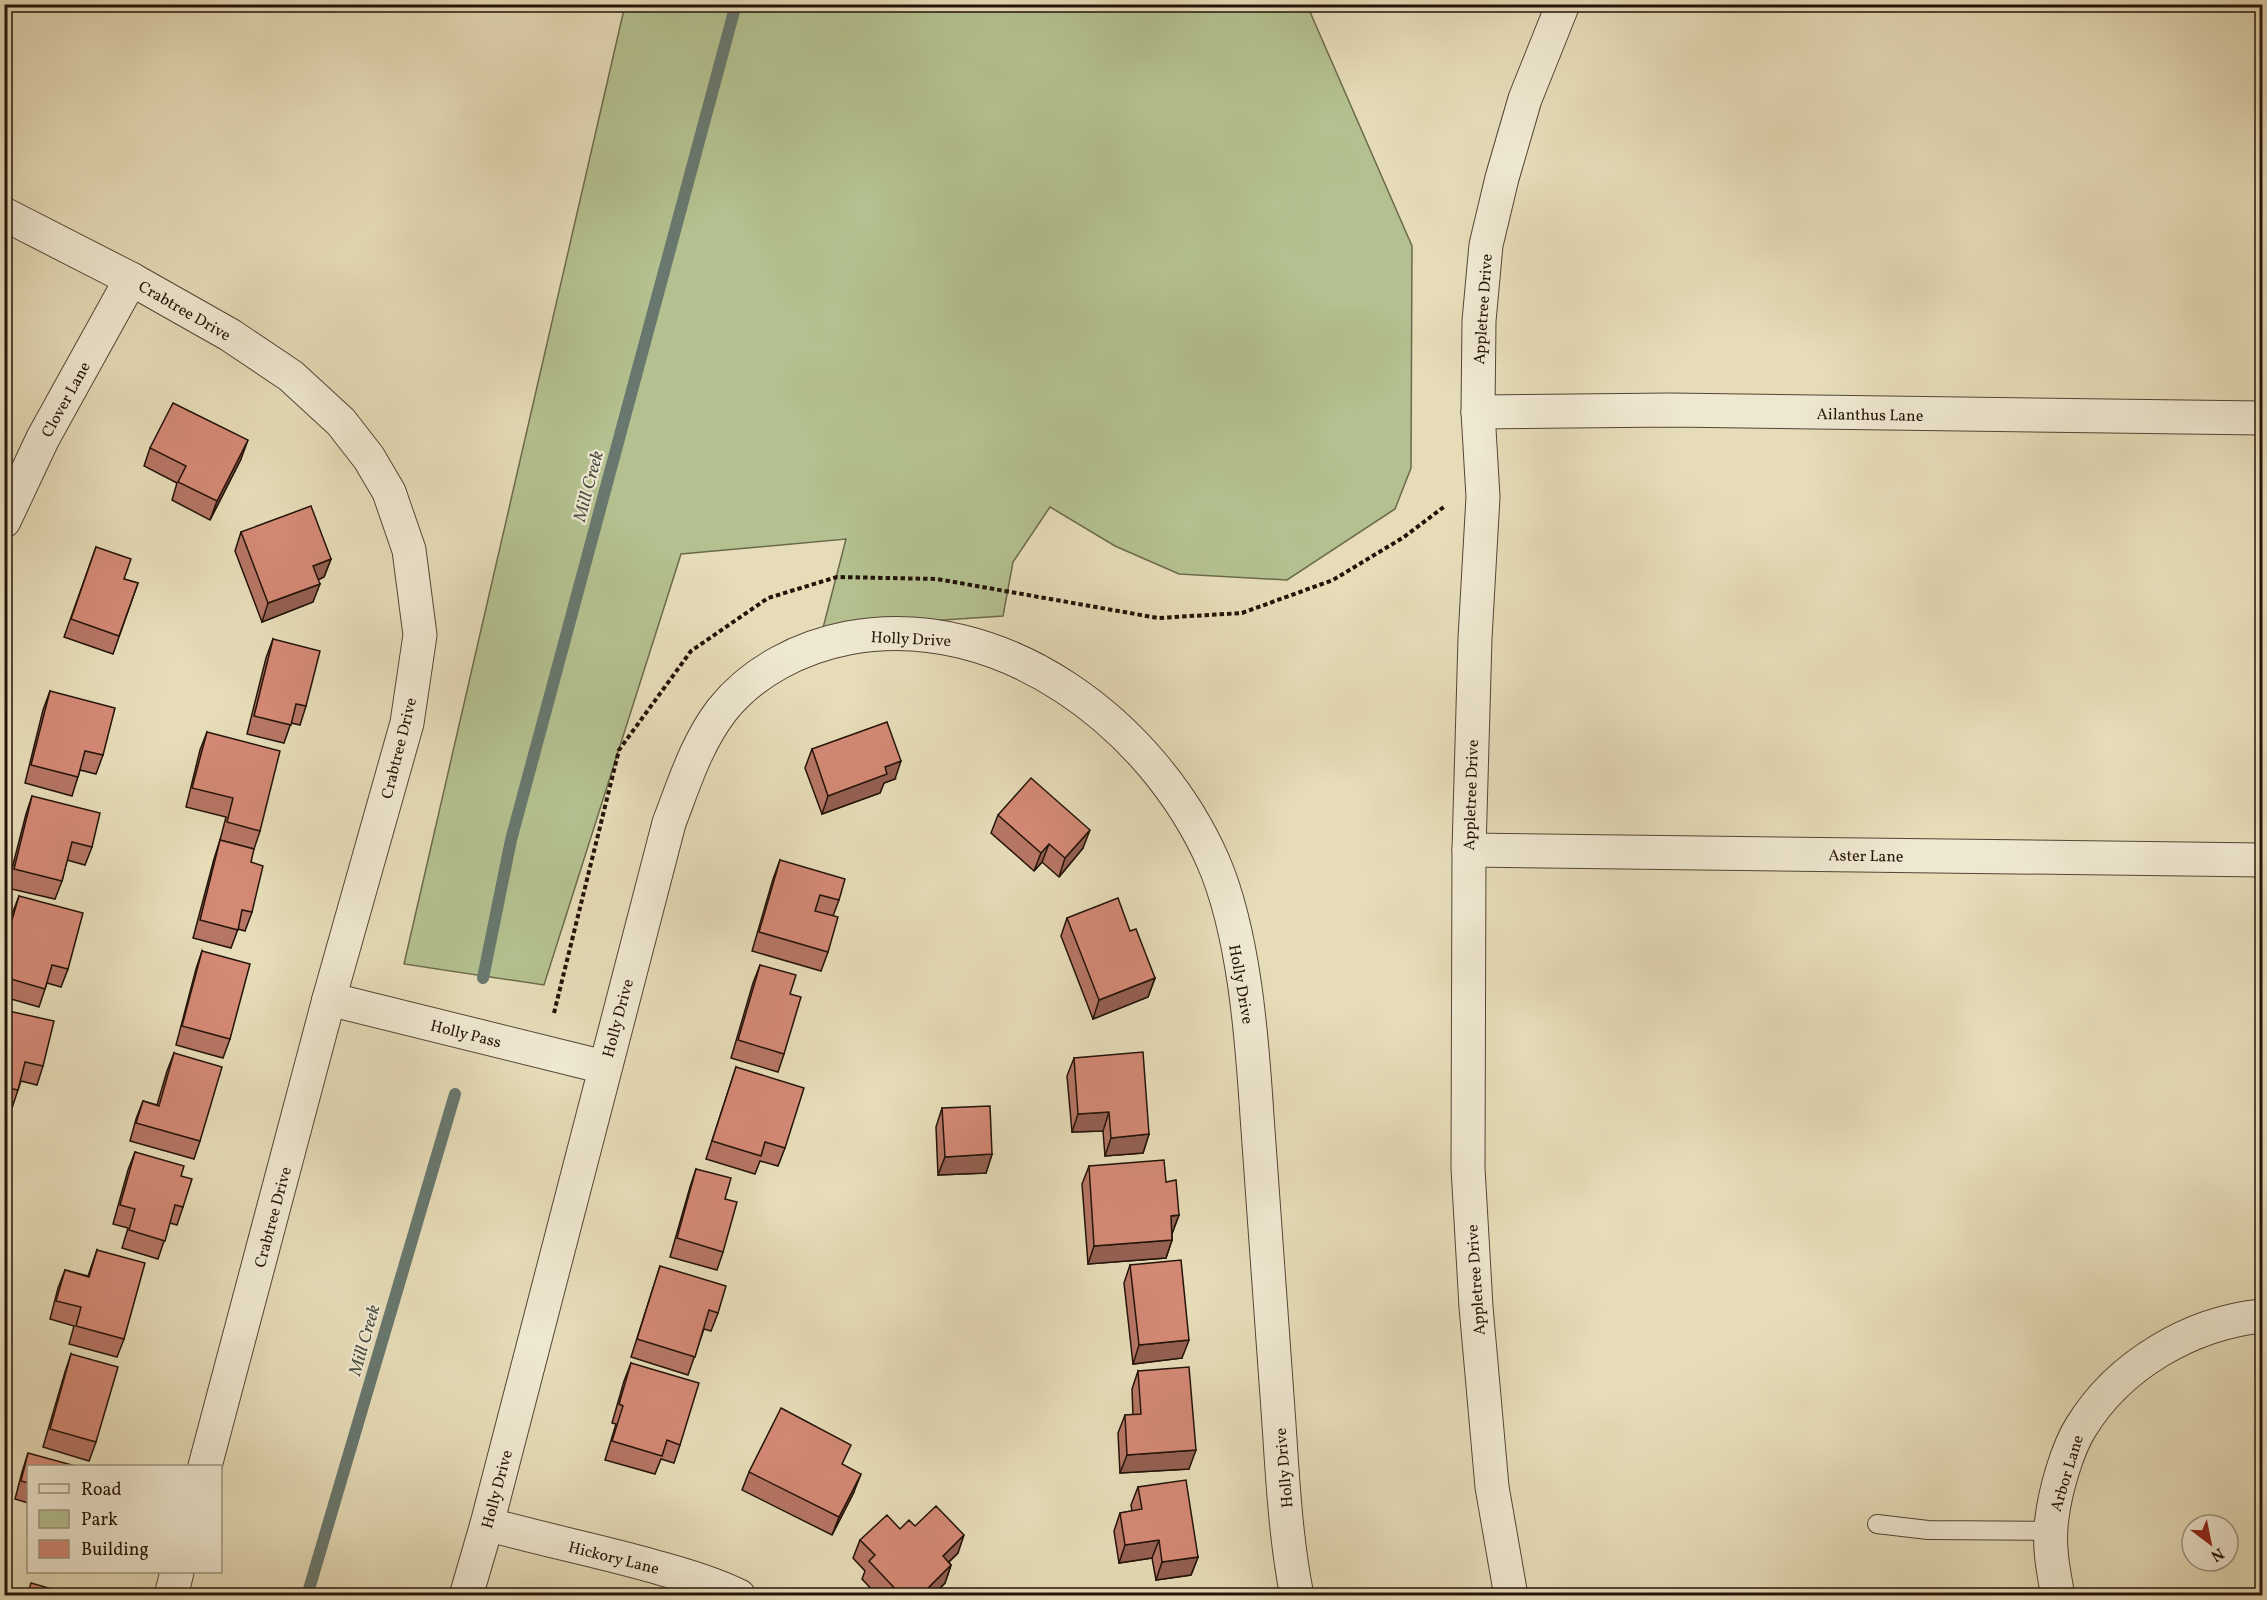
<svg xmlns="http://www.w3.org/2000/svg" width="2267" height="1600" font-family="Vollkorn,serif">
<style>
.green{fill:#b4c08f;stroke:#6c6a4c;stroke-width:1.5}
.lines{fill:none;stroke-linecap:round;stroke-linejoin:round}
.stream{stroke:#68786e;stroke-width:12}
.lane-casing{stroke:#544535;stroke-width:20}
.street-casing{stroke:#544535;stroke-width:35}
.path{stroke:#241309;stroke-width:4;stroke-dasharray:4.5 3;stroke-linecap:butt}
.lane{stroke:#efe8d1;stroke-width:18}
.street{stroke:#efe8d1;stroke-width:33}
.wall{fill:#b67665;stroke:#241309;stroke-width:1.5}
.shaded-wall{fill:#946052;stroke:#241309;stroke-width:1.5}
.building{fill:#d48975;stroke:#241309;stroke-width:1.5}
.labels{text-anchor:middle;stroke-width:4.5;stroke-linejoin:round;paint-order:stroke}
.street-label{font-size:16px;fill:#241309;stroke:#efe8d1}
.water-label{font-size:18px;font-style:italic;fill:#4c4e44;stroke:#efe8d1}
</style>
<rect width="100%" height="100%" fill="#e6dcb8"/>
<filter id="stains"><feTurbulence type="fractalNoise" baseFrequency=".00333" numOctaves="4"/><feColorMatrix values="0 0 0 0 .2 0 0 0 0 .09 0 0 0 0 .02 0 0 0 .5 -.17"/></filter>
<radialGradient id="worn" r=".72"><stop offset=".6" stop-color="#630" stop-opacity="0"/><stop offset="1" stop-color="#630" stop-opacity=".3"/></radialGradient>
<polygon class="green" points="625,5 1307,5 1412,246 1411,468 1395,509 1287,580 1179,574 1115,546 1050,507 1013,562 1003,616 823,628 846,539 681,554 544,985 404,964"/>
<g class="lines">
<g class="stream">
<polyline points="483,978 511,840 736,4"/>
<polyline points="307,1596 455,1094"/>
</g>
<g class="lane-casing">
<polyline id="lane" points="1877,1524 1928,1530 2052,1531"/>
</g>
<g class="street-casing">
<g id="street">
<polyline points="4,214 131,279 230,335 291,376 341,422 369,458 389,492 409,550 420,635 407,723 329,999 205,1466"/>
<polyline points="1478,412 1671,410 2262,418"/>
<polyline points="4,521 43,438 131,279"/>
<polyline points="1469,850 2262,860"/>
<polyline points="329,999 604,1067"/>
<path d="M 487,1524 C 544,1540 600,1551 656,1567 C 684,1575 713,1583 739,1596"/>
<polyline points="171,1596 177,1572"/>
<path d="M 466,1596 L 487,1524 L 669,823 C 684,784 696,744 722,710 C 753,671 801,647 848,638 C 1002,609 1153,725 1213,861 C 1244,932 1252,1038 1257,1116 C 1264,1209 1270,1303 1277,1396 C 1282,1462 1284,1531 1297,1596"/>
<polyline points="1511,1596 1492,1487 1476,1307 1468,1168 1469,850 1475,638 1483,497 1478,412 1479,321 1486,245 1502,178 1525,99 1563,4"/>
<path d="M 2058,1596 C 2053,1570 2048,1544 2052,1518 C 2055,1492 2067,1449 2081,1427 C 2119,1365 2191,1323 2262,1316"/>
</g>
</g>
<polyline class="path" points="554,1013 619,750 691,651 768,598 837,577 937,579 1158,618 1242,613 1333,580 1404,537 1445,506"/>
<use href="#lane" class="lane"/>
<use href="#street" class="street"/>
</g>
<g class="wall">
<polygon points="150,448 241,459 210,520 172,500 177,483 144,466"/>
<polygon points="241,532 331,559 324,577 318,580 313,602 262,622 235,551"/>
<polygon points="96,547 124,579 138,583 113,654 64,637"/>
<polygon points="273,639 306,706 300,725 291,723 284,743 247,734 266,658"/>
<polygon points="50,691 103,755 96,774 80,770 72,796 25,783 43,710"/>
<polygon points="207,732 260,831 254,849 220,840 226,817 186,807 200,750"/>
<polygon points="812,749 895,779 884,783 880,793 822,814 805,768"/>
<polygon points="32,796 92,847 85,865 67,860 62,881 55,899 7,888 26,814"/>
<polygon points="998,815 1083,848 1059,877 1042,862 1034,871 991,833"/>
<polygon points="220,840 251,862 252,912 245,931 238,929 231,948 193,938 214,859"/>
<polygon points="780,860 839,900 833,916 828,952 821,971 752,951 773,879"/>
<polygon points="19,896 68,969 61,987 47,983 39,1007 4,997 4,941 12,914"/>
<polygon points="1067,918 1130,931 1155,978 1148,997 1093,1019 1061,936"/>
<polygon points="202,951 230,1039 223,1058 176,1045 196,969"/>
<polygon points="760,965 790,994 784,1054 778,1072 731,1058 753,983"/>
<polygon points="4,1010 43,1066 37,1085 21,1081 12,1108 4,1107"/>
<polygon points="174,1053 200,1141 194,1159 130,1141 136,1119 143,1101 157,1105 167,1071"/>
<polygon points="1074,1058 1149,1134 1143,1153 1105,1156 1103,1131 1072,1132 1067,1076"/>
<polygon points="736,1067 785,1148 778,1166 760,1161 755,1174 706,1159"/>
<polygon points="942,1108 992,1154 986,1173 938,1175 936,1127"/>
<polygon points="135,1152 181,1176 183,1207 177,1225 170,1223 158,1259 122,1248 128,1228 113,1224 128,1170"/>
<polygon points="1089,1166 1166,1182 1179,1215 1172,1234 1172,1240 1166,1258 1088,1264 1082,1184"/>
<polygon points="696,1169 725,1199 723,1252 717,1270 670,1257 690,1187"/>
<polygon points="97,1250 124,1339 117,1357 69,1344 74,1326 50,1319 58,1288 65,1270 88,1276"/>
<polygon points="1130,1265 1182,1358 1133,1364 1124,1283"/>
<polygon points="660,1266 718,1313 711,1331 704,1329 688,1375 631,1357"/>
<polygon points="71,1354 96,1442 89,1461 43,1447 65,1372"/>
<polygon points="631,1363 680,1445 674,1463 661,1459 655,1474 605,1460 616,1424 612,1423 624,1381"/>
<polygon points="1138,1371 1189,1469 1120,1473 1118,1433 1125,1415 1133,1415 1132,1389"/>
<polygon points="28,1453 28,1503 15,1499 22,1472"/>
<polygon points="749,1472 854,1492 832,1535 742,1490"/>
<polygon points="1138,1487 1198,1557 1191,1575 1156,1580 1152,1558 1119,1563 1114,1531 1120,1513 1132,1511 1131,1505"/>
<polygon points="915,1526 958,1553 949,1562 951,1565 945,1583 932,1596 878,1596 862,1579 865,1571 853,1558 860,1540"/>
</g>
<g class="shaded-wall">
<polygon points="248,440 241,459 210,520 217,501"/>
<polygon points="331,559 324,577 306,585 313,566"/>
<polygon points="320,584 313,602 262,622 268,603"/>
<polygon points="901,761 895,779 884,783 880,793 822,814 828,796 885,767"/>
<polygon points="1090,830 1083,848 1059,877 1065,858"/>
<polygon points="1049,844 1042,862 1034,871 1041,853"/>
<polygon points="1155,978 1148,997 1093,1019 1099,1000"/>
<polygon points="1109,1112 1103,1131 1072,1132 1078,1114"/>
<polygon points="1149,1134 1143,1153 1105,1156 1111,1138"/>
<polygon points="992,1154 986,1173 938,1175 945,1157"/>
<polygon points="1179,1215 1172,1233 1164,1234 1171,1216"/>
<polygon points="1172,1240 1166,1258 1088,1264 1094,1246"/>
<polygon points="1189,1340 1182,1358 1133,1364 1139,1345"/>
<polygon points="1196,1450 1189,1469 1120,1473 1127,1455"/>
<polygon points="861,1474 854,1492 832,1535 839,1517"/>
<polygon points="964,1535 958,1553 936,1574 943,1556"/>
<polygon points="1159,1540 1152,1558 1119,1563 1125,1545"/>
<polygon points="1198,1557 1191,1575 1156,1580 1162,1562"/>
<polygon points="951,1565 945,1583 932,1596 920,1596"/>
</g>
<g class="building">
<polygon points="173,403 248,440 217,501 178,482 186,466 150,448"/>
<polygon points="311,506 331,559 313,566 320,584 268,603 241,532"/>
<polygon points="96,547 131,559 124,579 138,583 119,636 71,619"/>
<polygon points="273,639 320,651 306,706 296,704 291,725 254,716"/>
<polygon points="50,691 115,708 103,755 85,751 78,777 31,765"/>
<polygon points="887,722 901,761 885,767 887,774 828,796 812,749"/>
<polygon points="207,732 280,751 260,831 227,822 233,798 192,788"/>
<polygon points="1031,778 1090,830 1065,858 1049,844 1041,853 998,815"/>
<polygon points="32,796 100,813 92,847 72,842 62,881 14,869"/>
<polygon points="220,840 254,849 251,862 263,866 252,912 242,910 238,930 200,920"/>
<polygon points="780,860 845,879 839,900 820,895 815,911 838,917 828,952 759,932"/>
<polygon points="19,896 83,913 68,969 52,965 45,989 4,977 4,947"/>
<polygon points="1118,898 1130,931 1136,929 1155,978 1099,1000 1067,918"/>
<polygon points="202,951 250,964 230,1039 182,1026"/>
<polygon points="760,965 796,975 790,994 801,997 784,1054 738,1040"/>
<polygon points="4,1010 54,1021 43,1066 25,1062 18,1090 4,1087"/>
<polygon points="1143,1052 1149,1134 1111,1138 1109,1112 1078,1114 1074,1058"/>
<polygon points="174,1053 222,1067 200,1141 136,1123 143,1101 159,1106"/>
<polygon points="736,1067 804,1088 785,1148 765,1142 761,1156 712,1141"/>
<polygon points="990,1106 992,1154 945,1157 942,1108"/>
<polygon points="4,1139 11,1140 4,1166"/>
<polygon points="135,1152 184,1166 181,1176 192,1179 183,1207 175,1205 165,1241 129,1230 135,1209 120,1205"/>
<polygon points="1164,1160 1166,1182 1176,1180 1179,1215 1171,1216 1172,1240 1094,1246 1089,1166"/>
<polygon points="696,1169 731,1178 725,1199 737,1202 723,1252 677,1238"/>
<polygon points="97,1250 145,1263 124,1339 76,1326 81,1307 56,1301 65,1270 89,1277"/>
<polygon points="1181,1260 1189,1340 1139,1345 1130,1265"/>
<polygon points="660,1266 726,1286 718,1313 709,1310 695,1357 637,1339"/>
<polygon points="71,1354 118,1367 96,1442 50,1429"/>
<polygon points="631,1363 699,1383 680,1445 667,1440 662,1456 612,1441 623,1406 619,1404"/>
<polygon points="1189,1367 1196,1450 1127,1455 1125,1415 1141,1414 1138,1371"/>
<polygon points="781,1408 851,1445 842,1464 861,1474 839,1517 749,1472"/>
<polygon points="28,1453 79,1467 28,1467 28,1483 21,1481"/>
<polygon points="1186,1480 1198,1557 1162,1562 1159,1540 1125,1545 1120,1513 1142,1509 1138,1487"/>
<polygon points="936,1506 964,1535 943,1556 951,1565 920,1596 902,1596 869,1561 875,1555 860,1540 887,1515 900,1529 909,1520 915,1526"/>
<polygon points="31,1583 76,1596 27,1596"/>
<polygon points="1202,1591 1203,1596 1181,1596"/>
</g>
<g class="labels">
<g class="street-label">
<text transform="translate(1482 309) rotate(-86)" y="6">Appletree Drive</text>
<text transform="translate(185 310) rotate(30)" y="6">Crabtree Drive</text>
<text transform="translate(65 399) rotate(-61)" y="6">Clover Lane</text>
<text transform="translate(1870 414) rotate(1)" y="6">Ailanthus Lane</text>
<text transform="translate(911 638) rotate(3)" y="6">Holly Drive</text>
<text transform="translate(398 748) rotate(-76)" y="6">Crabtree Drive</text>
<text transform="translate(1470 795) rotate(-88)" y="6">Appletree Drive</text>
<text transform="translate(1866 855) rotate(1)" y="6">Aster Lane</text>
<text transform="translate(1242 984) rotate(80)" y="6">Holly Drive</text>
<text transform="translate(617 1018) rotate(-75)" y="6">Holly Drive</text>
<text transform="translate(466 1033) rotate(14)" y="6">Holly Pass</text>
<text transform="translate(272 1217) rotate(-75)" y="6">Crabtree Drive</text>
<text transform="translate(1475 1280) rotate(-94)" y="6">Appletree Drive</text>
<text transform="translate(1283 1468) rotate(-95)" y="6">Holly Drive</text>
<text transform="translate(2066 1473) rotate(-73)" y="6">Arbor Lane</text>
<text transform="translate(496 1489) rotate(-75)" y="6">Holly Drive</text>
<text transform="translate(614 1557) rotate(14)" y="6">Hickory Lane</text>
</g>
<g class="water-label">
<text transform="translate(588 486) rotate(-75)" y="6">Mill Creek</text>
<text transform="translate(364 1340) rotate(-74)" y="6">Mill Creek</text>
</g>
</g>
<rect width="2267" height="1600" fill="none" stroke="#e6dcb8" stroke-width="24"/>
<rect x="6" y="6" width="2255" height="1588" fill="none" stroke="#241309" stroke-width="3"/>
<rect x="12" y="12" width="2243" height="1576" fill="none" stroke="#241309" stroke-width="1.5"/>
<rect x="27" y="1465" width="195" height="108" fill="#efe8d1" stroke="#9e9381" stroke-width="1.5"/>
<rect x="39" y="1484" width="30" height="9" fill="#efe8d1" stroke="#9e9381" stroke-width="1.5"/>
<text x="81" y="1495" font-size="18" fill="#241309">Road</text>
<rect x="39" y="1510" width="30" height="18" fill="#b4c08f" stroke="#9e9381" stroke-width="1.5"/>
<text x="81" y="1525" font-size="18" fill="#241309">Park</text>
<rect x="39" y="1540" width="30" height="18" fill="#d48975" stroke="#9e9381" stroke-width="1.5"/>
<text x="81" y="1555" font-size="18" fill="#241309">Building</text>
<g transform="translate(2210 1543) rotate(148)"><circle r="28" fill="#efe8d1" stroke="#9e9381" stroke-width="1.5"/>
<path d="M0-4.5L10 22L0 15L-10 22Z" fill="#8f2418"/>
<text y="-9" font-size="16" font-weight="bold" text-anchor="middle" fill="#241309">N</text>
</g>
<rect width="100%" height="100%" filter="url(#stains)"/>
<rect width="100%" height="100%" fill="url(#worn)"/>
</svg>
